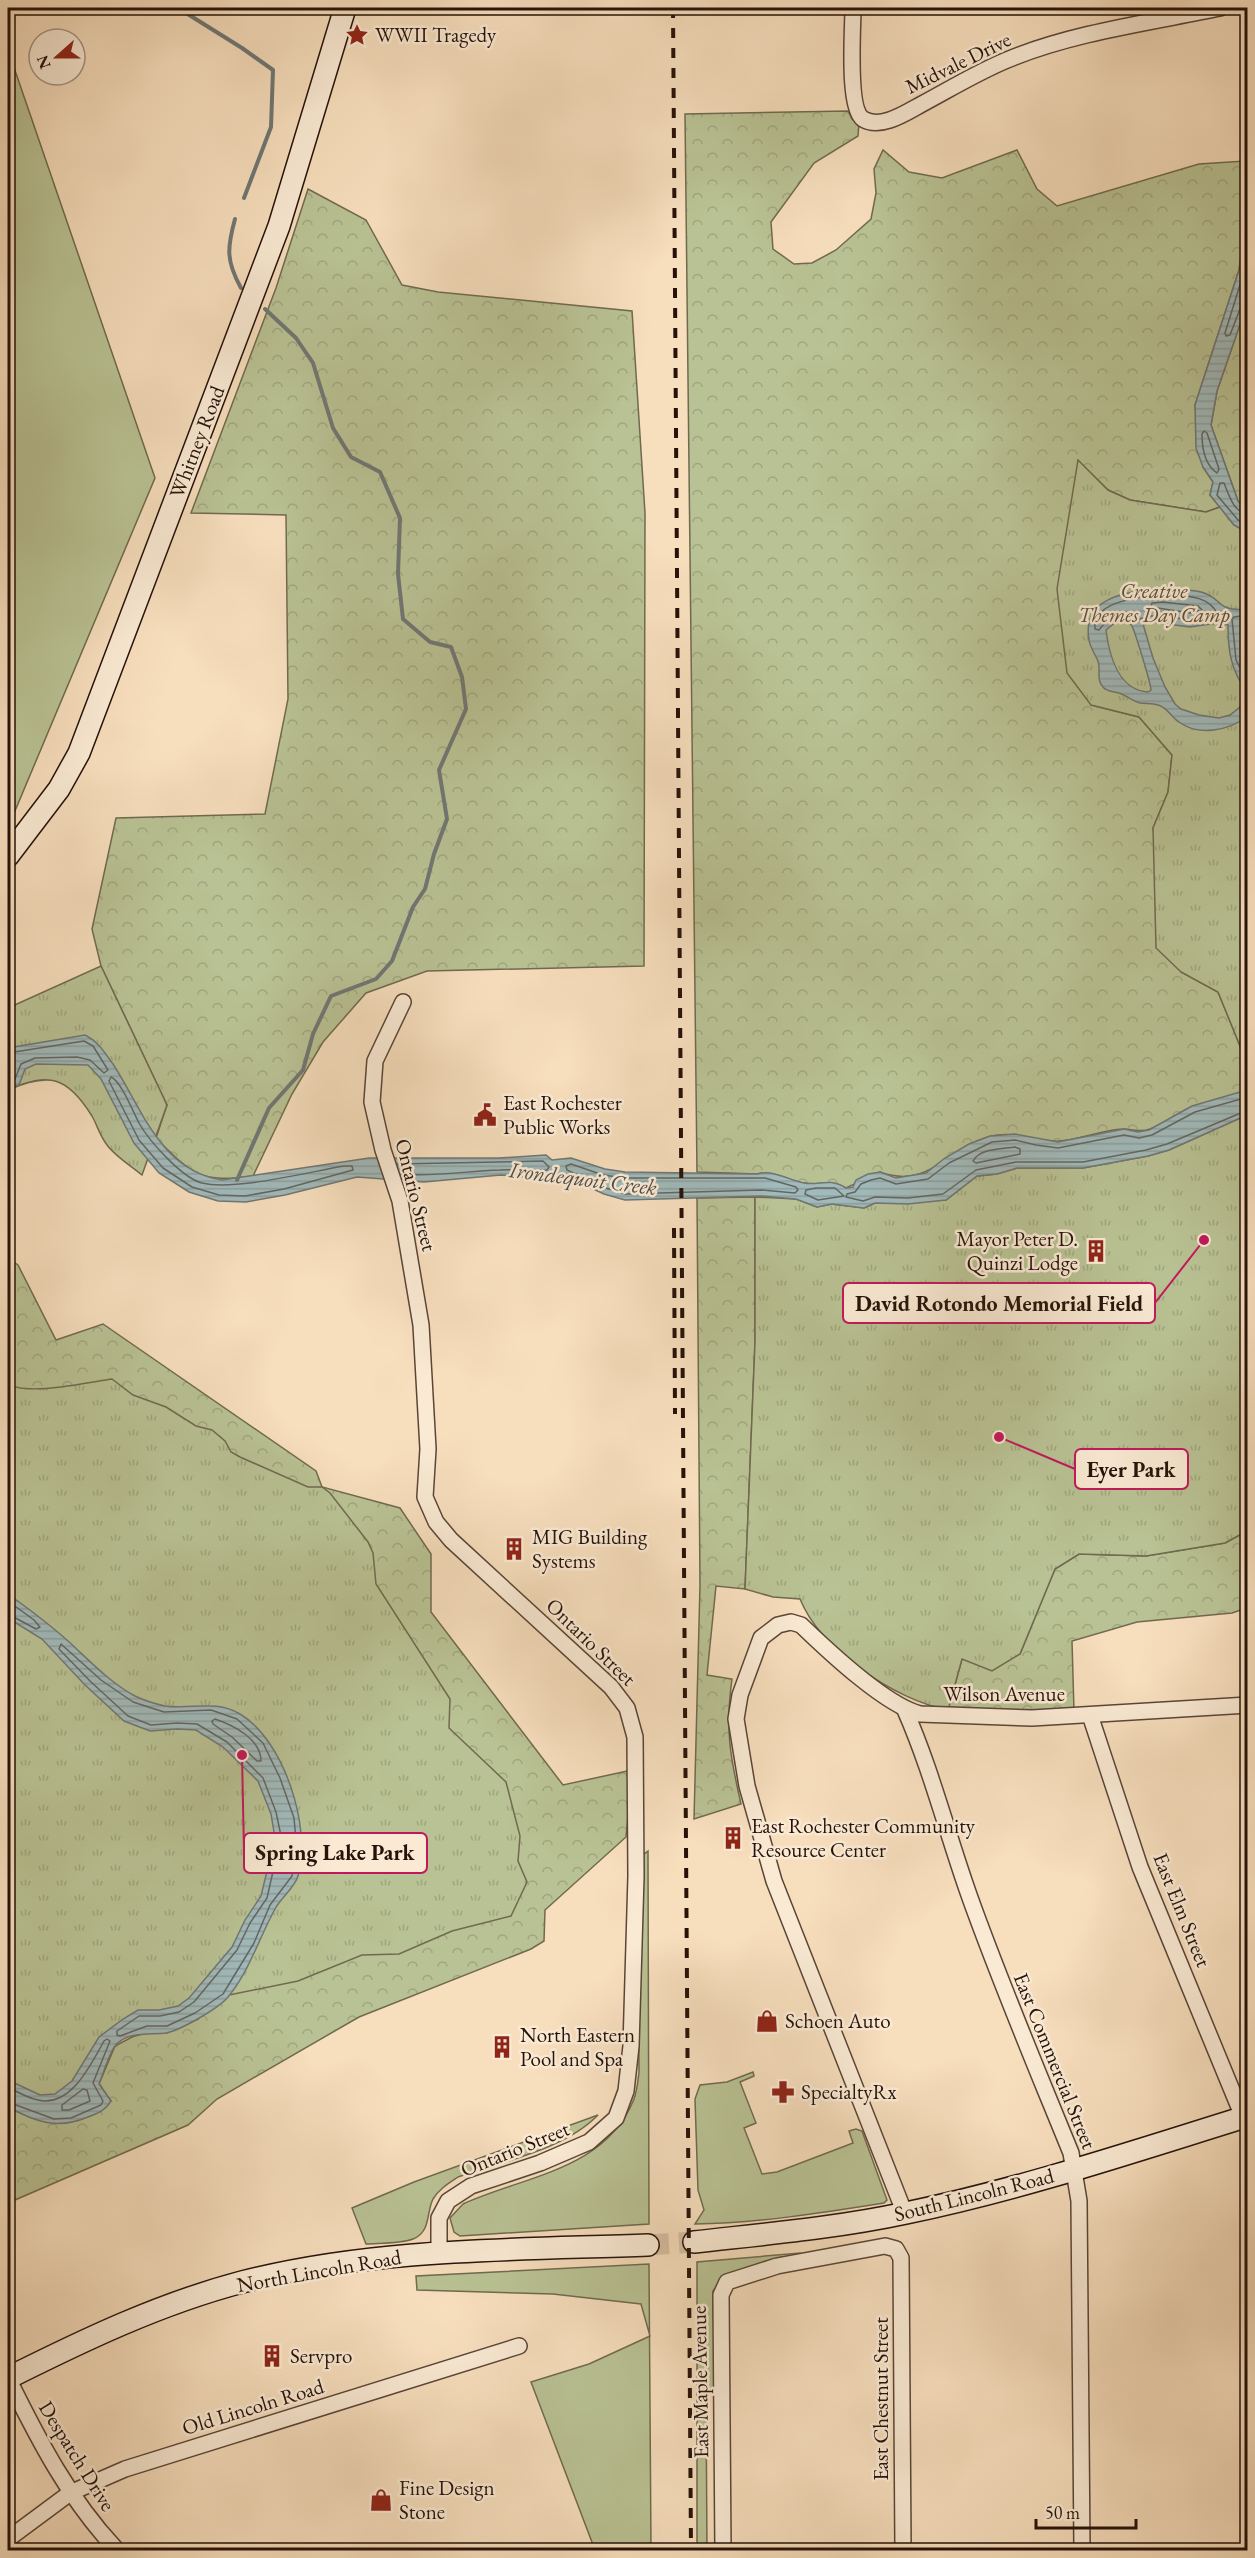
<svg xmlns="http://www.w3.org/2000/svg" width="1255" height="2558" font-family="'EB Garamond',serif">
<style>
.grass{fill:#b9c294;stroke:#706a4f;stroke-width:1.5}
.forest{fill:url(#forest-crowns);stroke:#706a4f;stroke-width:1.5}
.park{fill:url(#park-tufts);stroke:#706a4f;stroke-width:1.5}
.water{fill:url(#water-rules);stroke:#707774;stroke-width:1.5;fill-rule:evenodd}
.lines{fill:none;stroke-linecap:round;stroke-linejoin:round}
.shore{stroke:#646662;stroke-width:1.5}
.stream{stroke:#707774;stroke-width:4}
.secondary-tunnel{stroke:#d8bfa2;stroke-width:21;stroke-dasharray:21 10;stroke-linecap:butt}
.street-casing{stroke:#5a4537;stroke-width:18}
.secondary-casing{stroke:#26120a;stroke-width:24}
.street{stroke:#faead4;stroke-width:15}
.secondary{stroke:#faead4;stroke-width:21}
.rail{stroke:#26120a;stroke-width:4;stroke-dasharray:10 10;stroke-linecap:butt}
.labels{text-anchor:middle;stroke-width:5;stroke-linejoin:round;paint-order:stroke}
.poi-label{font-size:21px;fill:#26120a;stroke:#faead4;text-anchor:start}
.street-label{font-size:21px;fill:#26120a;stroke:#faead4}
.park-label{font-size:21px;font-style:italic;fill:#59503a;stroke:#faead4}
.water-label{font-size:22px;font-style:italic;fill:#514d48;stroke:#faead4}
.leader{fill:none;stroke:#c2185b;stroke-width:2}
.callout-dot{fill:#c2185b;stroke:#faead4;stroke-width:2}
.callout{fill:#faead4;stroke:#c2185b;stroke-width:2}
.callout-label{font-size:22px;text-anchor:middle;font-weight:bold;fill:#26120a}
</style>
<defs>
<pattern id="forest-crowns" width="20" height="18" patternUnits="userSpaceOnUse" patternTransform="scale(1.5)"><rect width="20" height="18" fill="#b9c294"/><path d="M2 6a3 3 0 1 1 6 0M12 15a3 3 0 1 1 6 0" fill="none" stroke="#9fa67e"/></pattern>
<pattern id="park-tufts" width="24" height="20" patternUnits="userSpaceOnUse" patternTransform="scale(1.5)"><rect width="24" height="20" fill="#b9c294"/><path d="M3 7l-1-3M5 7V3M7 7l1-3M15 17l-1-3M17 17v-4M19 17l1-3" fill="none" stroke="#9fa67e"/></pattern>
<pattern id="water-rules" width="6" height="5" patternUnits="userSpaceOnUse" patternTransform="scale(1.5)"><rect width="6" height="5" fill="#a1babb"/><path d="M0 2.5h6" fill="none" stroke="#8a9f9f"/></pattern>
</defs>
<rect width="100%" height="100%" fill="#f7debd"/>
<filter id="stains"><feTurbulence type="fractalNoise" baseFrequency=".00333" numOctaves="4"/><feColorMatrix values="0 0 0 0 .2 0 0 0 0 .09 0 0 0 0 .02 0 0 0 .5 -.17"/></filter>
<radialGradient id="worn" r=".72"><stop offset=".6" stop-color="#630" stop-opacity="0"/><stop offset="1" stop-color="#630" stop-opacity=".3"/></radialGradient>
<g class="grass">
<polygon points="8,50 155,478 12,818 8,813"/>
<path d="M 648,1851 L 649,2224 L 460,2236 L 454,2232 L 450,2218 L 463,2204 C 524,2176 606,2170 634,2099 C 637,2091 638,2081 639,2072 L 638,1878 L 643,1855 Z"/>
<path d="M 753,2072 L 754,2076 L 740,2082 L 756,2123 L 744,2128 L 762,2174 L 777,2172 L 853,2143 L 849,2131 L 856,2129 L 862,2131 L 887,2200 L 884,2203 C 821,2213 758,2223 695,2224 L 704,2210 L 698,2190 L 695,2099 L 700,2085 L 727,2082 Z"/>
<path d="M 598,2115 C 564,2150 503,2161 458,2177 C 449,2183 439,2189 433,2199 C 426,2213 431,2232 413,2239 C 399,2244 380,2243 366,2244 L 352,2208 L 414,2182 Z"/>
<polygon points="800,2253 800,2256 723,2278 713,2291 715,2392 706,2393 707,2550 697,2550 697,2262"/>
<polygon points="649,2264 651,2550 595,2550 531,2382 589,2364 650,2336 641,2304 553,2294 417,2290 416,2276"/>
</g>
<g class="forest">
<path d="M 848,111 L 852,119 L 859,123 L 858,136 L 814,163 L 771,222 L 773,249 L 794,264 L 812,263 L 836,250 L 871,219 L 876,193 L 874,169 L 883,150 L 909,172 L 942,178 L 1017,150 L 1037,189 L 1057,206 L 1199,164 L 1245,161 L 1243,243 L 1239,270 L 1195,405 L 1203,467 L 1213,482 L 1210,495 L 1220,507 L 1206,512 L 1130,500 L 1108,490 L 1078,461 L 1091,705 L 1139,717 L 1172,755 L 1168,792 L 1153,828 L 1181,972 L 1218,992 L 1247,1063 L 1247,1090 C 1232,1099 1212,1100 1195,1106 C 1179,1111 1166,1123 1150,1129 C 1141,1133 1133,1129 1123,1129 C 1102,1130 1081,1139 1060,1141 C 1035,1143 1014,1129 988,1137 C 946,1149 929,1190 880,1172 L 846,1188 C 831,1179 819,1186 804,1183 C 788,1180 773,1170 757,1174 L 697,1172 L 685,114 Z"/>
<path d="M 308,189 L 366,220 L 402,285 L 438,292 L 632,311 L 645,513 L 644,966 L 427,971 L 366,993 L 323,1042 L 292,1094 L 253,1176 C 199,1183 193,1175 156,1138 L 167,1105 L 101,966 L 92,929 L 116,818 L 265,814 L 288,699 L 286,515 L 191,513 L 276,288 Z"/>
<polygon points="1247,304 1247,511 1238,501 1211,425 1217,391"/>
<path d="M 755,1197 L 755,1342 L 745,1589 L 716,1586 L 707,1675 L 732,1679 C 725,1729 730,1756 741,1804 L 694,1819 L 700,1585 L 697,1198 Z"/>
<polygon points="8,1258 18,1265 56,1340 103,1324 316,1471 322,1487 400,1508 431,1554 431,1612 563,1785 632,1770 626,1837 545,1910 544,1941 531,1949 359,2017 217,2099 188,2125 8,2203 8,2107 18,2112 111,2101 99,2084 115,2046 132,2037 148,2032 167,2033 198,2019 8,1594"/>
<polygon points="1247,1531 1247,1608 1232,1613 1137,1622 1072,1641 1074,1711 948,1710 962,1659 1020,1654 1055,1569 1079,1554 1146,1556 1225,1543"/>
</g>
<g class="park">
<polygon points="1078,460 1108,490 1130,500 1206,512 1220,507 1234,525 1247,532 1247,1063 1218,992 1181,972 1156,948 1153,828 1168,792 1172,755 1139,717 1091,705 1067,673 1057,589"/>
<path d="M 101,966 L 167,1105 L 142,1175 C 131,1166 115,1156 107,1145 C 100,1136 97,1125 92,1116 C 67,1076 49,1072 8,1090 L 8,1008 Z"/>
<path d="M 1247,1115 L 1247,1531 L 1225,1543 L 1146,1556 L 1079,1554 L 1055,1569 L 1020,1654 L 992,1671 L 962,1659 L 948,1710 C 895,1700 821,1650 800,1599 L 773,1597 L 745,1589 L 755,1342 L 755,1197 L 796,1199 L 817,1207 L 832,1204 L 864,1208 L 875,1203 L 946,1200 L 977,1176 L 997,1174 L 1017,1168 L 1083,1168 L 1148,1156 L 1169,1150 Z"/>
<path d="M 112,1379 L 133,1395 L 166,1407 L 196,1426 L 212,1430 L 225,1441 L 231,1452 L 240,1457 L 308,1487 L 322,1487 L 330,1493 L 368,1542 L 373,1553 L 376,1584 L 450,1699 L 449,1728 L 506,1782 L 520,1836 L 518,1861 L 527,1882 L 511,1916 L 452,1931 L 399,1954 L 362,1955 L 298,1981 L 224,1996 L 133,2020 L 68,2112 L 8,2091 L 8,1383 C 23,1397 90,1382 112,1379 Z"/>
</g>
<g class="water">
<polygon points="1247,150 1247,304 1217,391 1211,425 1238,501 1247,511 1247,532 1234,525 1210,495 1213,482 1203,467 1196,448 1195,405 1239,270 1243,243 1244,165"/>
<path d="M 1163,588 C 1175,589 1189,589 1201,592 C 1224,598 1214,612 1247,609 L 1247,717 C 1229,730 1199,737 1179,722 C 1171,717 1167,707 1158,705 C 1152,703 1146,704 1140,703 C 1132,701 1126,695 1119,693 C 1113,691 1107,692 1103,687 C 1096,680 1101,670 1098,661 C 1095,654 1090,647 1089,640 C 1081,595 1130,592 1163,588 ZM 1121,618 C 1126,620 1129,621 1132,626 C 1135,632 1151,684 1151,690 L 1148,692 C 1118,690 1109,654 1106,630 ZM 1152,622 L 1190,627 L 1217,623 L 1228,625 C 1228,652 1231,669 1246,691 L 1240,707 L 1230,715 L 1219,718 L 1199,715 L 1181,709 L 1175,704 L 1165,687 L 1153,658 L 1143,624 Z"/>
<path d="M 85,1035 C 99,1042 104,1052 113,1064 C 143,1110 160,1170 222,1180 L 369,1158 L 499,1158 L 546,1155 L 552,1160 L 571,1158 L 605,1169 L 625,1172 L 757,1174 C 773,1169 788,1180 804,1183 C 820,1186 828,1177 846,1188 L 853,1187 L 856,1180 L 868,1174 L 880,1172 L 896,1178 L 926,1173 L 945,1158 L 969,1144 L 990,1136 L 1015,1134 L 1058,1142 L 1124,1129 L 1138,1132 L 1149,1130 L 1192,1106 L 1247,1090 L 1247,1115 L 1169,1150 L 1148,1156 L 1083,1168 L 1017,1168 L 997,1174 L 977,1176 L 946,1200 L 908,1204 L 875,1203 L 864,1208 L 832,1204 L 817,1207 L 796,1199 L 761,1196 L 625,1200 L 604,1194 L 561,1174 L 526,1177 L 501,1175 L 424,1182 L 357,1177 L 285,1195 L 246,1202 L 218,1201 L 189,1192 L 159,1173 L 134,1143 L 101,1079 L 88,1065 L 36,1064 L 25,1069 L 19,1085 L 8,1087 L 8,1048 Z"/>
<path d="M 8,1594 C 29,1609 49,1624 68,1641 C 89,1660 109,1682 135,1696 C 143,1700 156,1704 165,1706 C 191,1710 215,1699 240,1714 C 284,1740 312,1828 298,1876 C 295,1887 281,1898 275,1909 C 259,1938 250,1970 228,1997 C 219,2008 181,2030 166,2033 C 150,2035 127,2031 115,2046 C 109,2054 103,2074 99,2084 L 111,2101 C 105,2111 98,2113 88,2117 C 57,2130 36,2122 8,2107 L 8,2080 L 40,2095 L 55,2094 L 72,2081 L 99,2037 L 123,2019 L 138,2010 L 159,2010 L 178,2006 L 189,1998 L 232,1947 L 245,1920 L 261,1896 L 275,1838 L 271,1814 L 258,1781 L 223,1747 L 196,1730 L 177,1729 L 150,1731 L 124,1721 L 85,1685 L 42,1639 L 8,1618 Z"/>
</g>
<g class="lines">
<g class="shore">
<polyline points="1248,255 1244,272 1225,333 1226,336 1230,335 1240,309 1248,306"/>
<path d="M 1204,431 L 1207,433 L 1219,469 L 1217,473 C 1205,465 1202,448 1202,434 Z"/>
<path d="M 1248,514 C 1233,512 1229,495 1224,483 L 1220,483 L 1217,495 L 1238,520 L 1248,525"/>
<path d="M 1163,594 C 1183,596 1209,594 1218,615 C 1194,630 1160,606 1137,621 L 1129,614 L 1120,612 L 1109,618 L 1099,630 L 1095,629 C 1092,600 1143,597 1163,594 Z"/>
<polygon points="1163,602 1198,606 1202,610 1190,613 1151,607 1152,603"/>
<polyline points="1248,615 1234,617 1232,619 1236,660 1248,683"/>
<polyline points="8,1053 84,1041 93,1046 108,1070 104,1073 90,1060 77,1057 35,1058 21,1064 15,1079 8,1081"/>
<path d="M 111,1077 C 121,1081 133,1112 139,1123 C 149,1141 182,1178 202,1183 C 235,1191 308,1172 344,1166 L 352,1166 L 353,1170 L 284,1189 L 245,1196 L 219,1195 L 192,1187 L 163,1168 L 139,1140 L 109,1081 Z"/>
<polyline points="1248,1097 1195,1112 1152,1135 1139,1138 1124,1135 1058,1148 1036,1145 1015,1140 992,1142 949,1163 928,1179 896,1184 880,1178 871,1180 861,1184 855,1192 847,1194 846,1197 863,1201 875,1197 908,1198 943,1194 976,1170 1016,1162 1083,1162 1146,1150 1167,1144 1248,1110"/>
<path d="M 1015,1147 L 1020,1149 L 1020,1154 L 976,1163 L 973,1161 C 980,1148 1002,1149 1015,1147 Z"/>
<path d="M 397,1164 L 543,1161 L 549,1167 L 547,1170 C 531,1171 515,1169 500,1170 C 466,1171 434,1177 400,1174"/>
<polygon points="571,1164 603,1175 625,1178 765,1178 796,1187 798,1190 795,1193 761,1190 626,1194 606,1188 567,1170 566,1166"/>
<polygon points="816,1188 835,1188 844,1196 818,1200 805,1194 806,1190"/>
<polyline points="8,1601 34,1620 40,1627 36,1629 8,1614"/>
<polygon points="61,1644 101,1680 133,1702 164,1712 211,1710 237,1719 263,1743 280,1778 294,1818 297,1852 292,1876 270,1905 254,1943 223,1994 195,2013 167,2026 147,2026 120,2036 117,2035 117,2031 139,2016 160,2016 179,2012 194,2002 237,1950 250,1923 267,1898 281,1836 276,1812 263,1778 227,1742 197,1724 177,1723 151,1725 128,1716 90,1681 59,1649"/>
<path d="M 215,1719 C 233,1725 261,1739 261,1761 L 257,1761 L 232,1737 L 213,1724 L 212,1721 Z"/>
<path d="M 8,2087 C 17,2092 28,2098 38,2100 C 71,2108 91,2064 104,2041 L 107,2039 L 110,2041 L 93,2083 L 103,2101 L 101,2105 L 71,2118 L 54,2119 L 8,2102"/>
<polygon points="83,2089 87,2090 90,2101 69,2110 62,2110 62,2105"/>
</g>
<g class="stream">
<polyline points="178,8 242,48 273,70 271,127 244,198"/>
<path d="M 235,219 C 227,248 226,261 241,288"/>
<polyline points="237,1180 269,1108 303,1070 313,1034 331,996 376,979 392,961 413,907 425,889 434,854 447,819 439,770 466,709 462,677 451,647 430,642 403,619 398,574 400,518 380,472 351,457 333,428 313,363 296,338 265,309"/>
</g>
<polyline class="secondary-tunnel" points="648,2245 694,2242"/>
<g class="street-casing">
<g id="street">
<path d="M 853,8 C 853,28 847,108 863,119 C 881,130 907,112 922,104 C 950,89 978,72 1007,60 C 1071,33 1152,22 1220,8"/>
<polyline points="403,1002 375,1061 372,1102 383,1150 400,1201 421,1325 428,1449 425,1497 436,1522 451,1540 611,1687 627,1708 635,1737 636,1876 631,2046 626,2091 616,2118 589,2142 540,2163 471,2186 448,2201 439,2218 439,2253"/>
<path d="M 905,1710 C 931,1769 947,1833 969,1895 C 1000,1982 1036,2067 1071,2153 L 1079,2201 L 1082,2550"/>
<polyline points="1090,1715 1140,1867 1243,2117"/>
<path d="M 905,2214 L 774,1881 L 747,1786 L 736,1719 L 740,1695 L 761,1638 L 778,1625 L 791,1622 L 801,1625 C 828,1651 885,1705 920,1714 L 1032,1718 L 1248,1705"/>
<path d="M 8,2378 C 38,2439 70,2501 117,2550"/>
<polyline points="8,2539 70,2493 125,2469 519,2346"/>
<polyline points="723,2550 721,2295 727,2282 777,2266 885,2246 896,2249 901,2258 903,2550"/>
</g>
</g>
<g class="secondary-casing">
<g id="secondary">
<polyline points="8,856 59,789 79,753 279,226 345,8"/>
<path d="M 694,2242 C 765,2234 836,2228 906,2213 C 1022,2189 1135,2151 1248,2116"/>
<path d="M 8,2378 C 84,2340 159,2304 242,2282 C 374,2248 513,2250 648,2245"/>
</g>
</g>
<use href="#street" class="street"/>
<use href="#secondary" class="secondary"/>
<g class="rail">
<polyline points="673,8 691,2550"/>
<polyline points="674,1228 675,1414"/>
</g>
</g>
<defs>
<g id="sight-bare" transform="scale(1.8)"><path d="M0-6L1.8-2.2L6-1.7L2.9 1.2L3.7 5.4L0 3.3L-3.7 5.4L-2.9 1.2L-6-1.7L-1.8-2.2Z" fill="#8f2418" stroke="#faead4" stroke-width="2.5" paint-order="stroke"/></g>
<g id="civic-bare" transform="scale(1.8)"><path d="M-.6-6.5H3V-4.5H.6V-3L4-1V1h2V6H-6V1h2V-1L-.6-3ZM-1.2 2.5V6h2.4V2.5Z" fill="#8f2418" stroke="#faead4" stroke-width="2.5" paint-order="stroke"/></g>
<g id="building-bare" transform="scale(1.8)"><path d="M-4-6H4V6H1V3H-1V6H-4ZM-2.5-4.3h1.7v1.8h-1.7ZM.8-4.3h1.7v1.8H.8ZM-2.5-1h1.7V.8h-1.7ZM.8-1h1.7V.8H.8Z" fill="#8f2418" stroke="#faead4" stroke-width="2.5" paint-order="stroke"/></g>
<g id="shop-bare" transform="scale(1.8)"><path d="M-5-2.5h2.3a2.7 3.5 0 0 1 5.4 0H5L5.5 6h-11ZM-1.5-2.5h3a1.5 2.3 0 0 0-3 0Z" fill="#8f2418" stroke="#faead4" stroke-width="2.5" paint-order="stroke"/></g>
<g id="pharmacy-bare" transform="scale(1.8)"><path d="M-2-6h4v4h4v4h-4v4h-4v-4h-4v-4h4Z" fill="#8f2418" stroke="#faead4" stroke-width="2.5" paint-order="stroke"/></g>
</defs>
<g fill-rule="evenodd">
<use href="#sight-bare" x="357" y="35"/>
<use href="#civic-bare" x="485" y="1115"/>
<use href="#building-bare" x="1096" y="1251"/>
<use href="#building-bare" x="514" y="1549"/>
<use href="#building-bare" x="733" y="1838"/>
<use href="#shop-bare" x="767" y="2021"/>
<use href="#building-bare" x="502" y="2047"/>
<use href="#pharmacy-bare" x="783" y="2092"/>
<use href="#building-bare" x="272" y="2356"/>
<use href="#shop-bare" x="381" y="2500"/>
</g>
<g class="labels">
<g class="poi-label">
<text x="375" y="42">WWII Tragedy</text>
<text x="503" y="1110">East Rochester<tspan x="503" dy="24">Public Works</tspan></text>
<text x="1078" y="1246" text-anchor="end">Mayor Peter D.<tspan x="1078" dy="24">Quinzi Lodge</tspan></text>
<text x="532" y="1544">MIG Building<tspan x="532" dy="24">Systems</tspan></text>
<text x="751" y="1833">East Rochester Community<tspan x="751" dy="24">Resource Center</tspan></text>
<text x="785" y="2028">Schoen Auto</text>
<text x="520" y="2042">North Eastern<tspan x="520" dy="24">Pool and Spa</tspan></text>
<text x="801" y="2099">SpecialtyRx</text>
<text x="290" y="2363">Servpro</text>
<text x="399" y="2495">Fine Design<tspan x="399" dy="24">Stone</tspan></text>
</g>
<g class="street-label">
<text transform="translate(958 63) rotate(-26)" y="7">Midvale Drive</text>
<text transform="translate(197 442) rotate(-69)" y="7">Whitney Road</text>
<text transform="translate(416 1195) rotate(76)" y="7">Ontario Street</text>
<text transform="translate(591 1642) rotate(44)" y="7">Ontario Street</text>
<text x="1004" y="1701">Wilson Avenue</text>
<text transform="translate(1182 1910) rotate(68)" y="7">East Elm Street</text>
<text transform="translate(1055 2061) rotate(68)" y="7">East Commercial Street</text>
<text transform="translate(515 2149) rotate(-22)" y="7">Ontario Street</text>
<text transform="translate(974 2195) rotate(-14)" y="7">South Lincoln Road</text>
<text transform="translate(319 2271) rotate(-10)" y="7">North Lincoln Road</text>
<text transform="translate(700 2382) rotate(-91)" y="7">East Maple Avenue</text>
<text transform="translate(881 2399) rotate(-90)" y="7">East Chestnut Street</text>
<text transform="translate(253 2407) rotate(-17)" y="7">Old Lincoln Road</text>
<text transform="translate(77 2456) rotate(58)" y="7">Despatch Drive</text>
</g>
<g class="park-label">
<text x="1154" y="598">Creative<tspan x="1154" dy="24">Themes Day Camp</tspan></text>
</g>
<g class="water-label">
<text transform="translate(583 1178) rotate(7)" y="8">Irondequoit Creek</text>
</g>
</g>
<path class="leader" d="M1204 1240L1155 1303M999 1437L1075 1469M242 1755L244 1853"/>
<g class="callout-dot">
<circle cx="1204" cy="1240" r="6"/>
<circle cx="999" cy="1437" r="6"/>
<circle cx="242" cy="1755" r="6"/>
</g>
<g class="callout">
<rect x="843" y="1283" width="312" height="40" rx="6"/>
<rect x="1075" y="1449" width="113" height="40" rx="6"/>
<rect x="244" y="1833" width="183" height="40" rx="6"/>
</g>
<g class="callout-label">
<text x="999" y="1311">David Rotondo Memorial Field</text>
<text x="1131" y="1477">Eyer Park</text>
<text x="335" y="1860">Spring Lake Park</text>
</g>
<rect width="1255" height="2558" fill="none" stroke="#f7debd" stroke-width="30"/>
<rect x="9" y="9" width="1237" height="2540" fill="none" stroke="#26120a" stroke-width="3"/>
<rect x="15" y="15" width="1225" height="2528" fill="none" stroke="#26120a" stroke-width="1.5"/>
<g transform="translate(57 57) rotate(249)"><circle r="28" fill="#faead4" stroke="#a59483" stroke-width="1.5"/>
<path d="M0-4.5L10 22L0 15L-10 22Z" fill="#8f2418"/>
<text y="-9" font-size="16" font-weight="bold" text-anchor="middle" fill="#26120a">N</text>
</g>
<path d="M1036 2519v9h100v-9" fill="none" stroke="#26120a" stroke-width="3"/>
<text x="1045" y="2519" font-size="18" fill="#26120a" stroke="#faead4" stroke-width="4.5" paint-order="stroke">50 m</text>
<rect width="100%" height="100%" filter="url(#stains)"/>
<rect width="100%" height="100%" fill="url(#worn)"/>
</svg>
